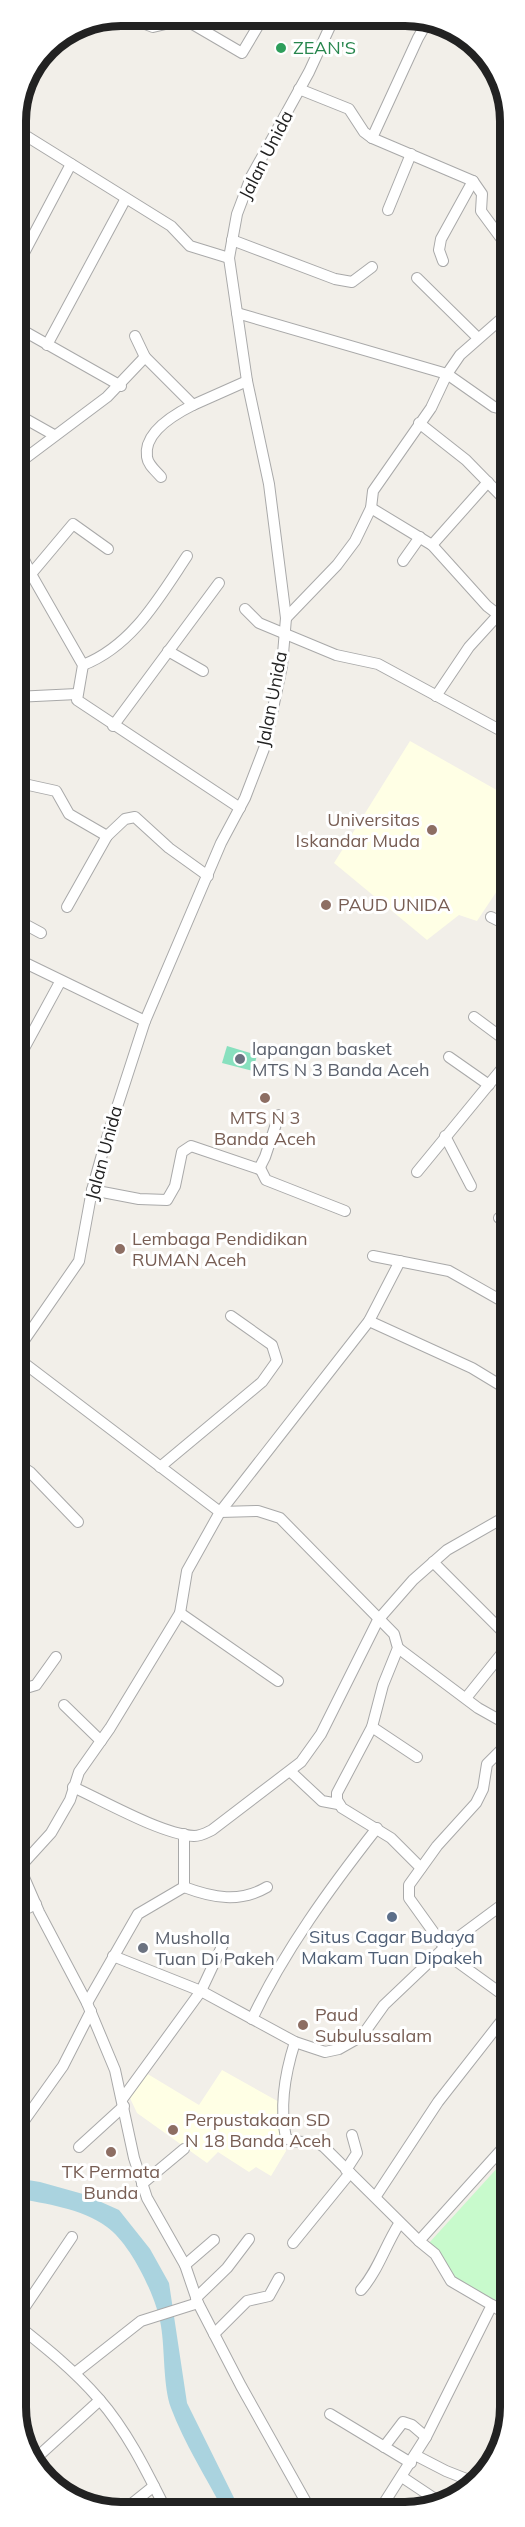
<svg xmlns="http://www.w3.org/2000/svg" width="525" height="2527" font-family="Mulish,sans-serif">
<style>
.education{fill:#ffffe5}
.park{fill:#c8facc}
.pitch{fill:#88e0be}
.water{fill:#aad3df}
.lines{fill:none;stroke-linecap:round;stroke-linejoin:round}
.minor-casing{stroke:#a9a9a9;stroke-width:12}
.minor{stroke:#fff;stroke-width:10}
.leisure-dot{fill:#2e9e5b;stroke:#fff;stroke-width:2}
.education-dot{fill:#8d6e63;stroke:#fff;stroke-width:2}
.worship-dot{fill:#6b7280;stroke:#fff;stroke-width:2}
.service-dot{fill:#5c6f8a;stroke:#fff;stroke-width:2}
.labels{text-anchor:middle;stroke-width:6;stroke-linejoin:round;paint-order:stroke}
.leisure-label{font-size:18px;fill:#27864d;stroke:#fff;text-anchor:start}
.street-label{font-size:18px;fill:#222;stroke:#fff}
.education-label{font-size:18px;fill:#785e54;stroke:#fff;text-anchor:start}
.worship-label{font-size:18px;fill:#5b616d;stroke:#fff;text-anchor:start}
.service-label{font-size:18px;fill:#4e5e75;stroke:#fff}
.rim{fill:none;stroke:#222;stroke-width:8}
</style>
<rect width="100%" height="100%" fill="#f2efe9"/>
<g class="education">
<polygon points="410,741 509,797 509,873 477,921 459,915 427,940 334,863"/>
<polygon points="222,2070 281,2103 286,2151 271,2176 256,2167 249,2172 218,2152 207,2163 137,2113 130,2098 146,2073 199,2105"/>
</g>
<polygon class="park" points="510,2154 510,2285 498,2303 453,2279 429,2243"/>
<polygon class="pitch" points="227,1046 257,1055 253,1071 222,1063"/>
<path class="water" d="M 16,2178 L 40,2182 L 83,2194 L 119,2210 L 150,2249 L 169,2283 L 187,2403 L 240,2510 L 223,2510 C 206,2477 184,2443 171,2408 C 163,2386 165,2350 161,2326 C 157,2298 131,2244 107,2227 C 81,2208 46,2204 16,2198 Z"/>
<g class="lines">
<g class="minor-casing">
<g id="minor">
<polyline points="140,22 153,27 174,22"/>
<polyline points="189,22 242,53 261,21"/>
<polyline points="299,89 349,109 364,132 372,138 473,181 482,194 481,211 509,249"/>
<polyline points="15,129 171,226 190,246 229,258"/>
<polyline points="372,138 418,38 429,19"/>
<polyline points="388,210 411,154"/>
<polyline points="232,240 335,279 352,282 372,267"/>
<polyline points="443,261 439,250 441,239 473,181"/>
<polyline points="15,270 71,164"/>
<polyline points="417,278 478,338"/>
<polyline points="237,313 447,374 494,407 498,408 509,398"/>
<polyline points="15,326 121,386"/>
<polyline points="135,336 145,357"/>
<polyline points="47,345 125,200"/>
<polyline points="15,413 54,435"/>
<polyline points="419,423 466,460 509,504"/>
<polyline points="15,466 107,397 145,357 193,405 247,381"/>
<path d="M 161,477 C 156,471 148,465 147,457 C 143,432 175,414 193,405"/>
<polyline points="371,508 432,545 487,606 509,623"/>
<polyline points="15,533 20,551 31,574 83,665 77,700 240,808"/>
<polyline points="432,545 488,482"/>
<polyline points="403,561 420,537"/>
<polyline points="31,574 73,524 108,549"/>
<polyline points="245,609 259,623 336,655 378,664 509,735"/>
<polyline points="286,618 337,565 355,541 371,508 373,491 431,408 447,374 460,355 509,312"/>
<polyline points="168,651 203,671"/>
<path d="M 83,665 C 132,646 159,598 187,556"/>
<polyline points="436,696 469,647 509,603"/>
<polyline points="15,697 77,694"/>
<polyline points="113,726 219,583"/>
<polyline points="15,782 56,791 69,814 107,836 125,819 135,817 169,848 208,876"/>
<polyline points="67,907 107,836"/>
<polyline points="491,917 509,926"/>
<polyline points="15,919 41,933"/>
<polyline points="15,958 145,1021"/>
<polyline points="474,1017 509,1043"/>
<polyline points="449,1057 489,1085"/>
<polyline points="15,1065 60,982"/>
<polyline points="445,1136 471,1186"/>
<polyline points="260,1168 266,1180 345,1211"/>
<polyline points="417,1172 509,1060"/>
<polyline points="92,1190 139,1199 167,1200 175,1186 182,1152 191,1146 259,1169 265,1157 279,1115"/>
<polyline points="499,1218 509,1210"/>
<polyline points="373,1256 449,1271 509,1305"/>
<polyline points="369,1321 472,1368 510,1391"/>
<polyline points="16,1352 79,1261 92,1190 105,1144 145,1021 221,843 245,798 265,746 282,666 286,618 269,484 247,381 229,258 237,214 251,177 309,72 333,20"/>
<polyline points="16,1357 220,1512 258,1511 280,1518 394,1634 398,1648 383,1685 372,1727 337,1793 337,1800 342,1808 391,1838 421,1868"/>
<polyline points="16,1463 30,1472 78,1522"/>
<polyline points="160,1467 262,1382 277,1361 272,1345 231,1316"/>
<polyline points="433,1562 510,1639 503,1652 466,1698"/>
<polyline points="180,1613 278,1681"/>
<polyline points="18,1639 21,1689"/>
<polyline points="398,1648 478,1708 510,1726"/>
<polyline points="16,1691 36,1685 56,1657"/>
<polyline points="64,1705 101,1741"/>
<polyline points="372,1727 417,1757"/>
<polyline points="510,1741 487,1764 483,1789 476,1803 437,1846 409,1885 409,1898 452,1958 510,2000"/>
<polyline points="291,1772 322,1801 338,1804"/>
<path d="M 73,1787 C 104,1801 161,1834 194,1836 C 201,1836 206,1833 212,1830 L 301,1762 L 321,1734 L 378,1620 L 413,1580 L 447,1550 L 510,1514"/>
<polyline points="16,1859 39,1912 87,2003 115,2070 134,2158 147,2198 185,2265 198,2303 241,2386 311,2511"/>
<polyline points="20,1867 51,1833 70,1800 79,1772 110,1728 180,1613 187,1571 220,1512 369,1321 400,1261"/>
<path d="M 184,1887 C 213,1898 240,1903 267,1887"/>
<polyline points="16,1914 36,1904"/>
<polyline points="113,1956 201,1991 295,2042 325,2052 339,2049 362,2036 384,2005 445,1947 499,1907 510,1904"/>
<polyline points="87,2003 138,1914 184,1887 184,1834"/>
<path d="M 252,2019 C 284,1951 330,1888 377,1828"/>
<path d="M 295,2042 C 285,2073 279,2105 286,2138 C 298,2146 313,2138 324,2147 L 419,2241"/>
<polyline points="123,2098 201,1991 224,1942"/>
<polyline points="16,2132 63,2066 91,2011"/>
<polyline points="79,2147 124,2106"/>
<polyline points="346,2170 357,2153 352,2135"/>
<polyline points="142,2184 184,2149"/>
<polyline points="376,2196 438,2102 510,2010"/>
<polyline points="293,2243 350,2173"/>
<polyline points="185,2265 214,2240"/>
<path d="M 361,2290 C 378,2271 385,2246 399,2224"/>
<polyline points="196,2298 227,2268 249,2239"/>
<polyline points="492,2305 510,2317"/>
<polyline points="16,2320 72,2237"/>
<path d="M 16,2324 C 45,2347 74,2370 99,2399 C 127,2431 147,2472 166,2510"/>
<polyline points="214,2334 247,2301 269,2296 279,2278"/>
<polyline points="75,2373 141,2321 198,2303"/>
<polyline points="330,2414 411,2463"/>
<polyline points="384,2447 403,2422 412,2425 426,2437"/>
<polyline points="415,2455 446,2471 474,2482"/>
<polyline points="34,2460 100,2400"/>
<polyline points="402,2477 438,2501"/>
<polyline points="124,2510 154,2486"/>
<polyline points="379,2511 426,2437 492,2305 451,2281 435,2254 419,2241 510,2140"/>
</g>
</g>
<use href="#minor" class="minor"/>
</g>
<circle class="leisure-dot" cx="281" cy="48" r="6"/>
<g class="education-dot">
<circle cx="432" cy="830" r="6"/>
<circle cx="326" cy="905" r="6"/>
<circle cx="265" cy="1098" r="6"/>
<circle cx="120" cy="1249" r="6"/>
<circle cx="303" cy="2025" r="6"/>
<circle cx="173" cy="2130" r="6"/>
<circle cx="111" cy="2152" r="6"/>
</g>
<g class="worship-dot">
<circle cx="240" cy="1059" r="6"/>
<circle cx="143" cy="1948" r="6"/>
</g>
<circle class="service-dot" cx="392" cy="1917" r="6"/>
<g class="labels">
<g class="leisure-label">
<text x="293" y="54">ZEAN'S</text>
</g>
<g class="street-label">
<text transform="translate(266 155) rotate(-63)" y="6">Jalan Unida</text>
<text transform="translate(272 699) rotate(-79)" y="6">Jalan Unida</text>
<text transform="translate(104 1153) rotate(-75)" y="6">Jalan Unida</text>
</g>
<g class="education-label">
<text x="420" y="826" text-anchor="end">Universitas<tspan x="420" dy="21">Iskandar Muda</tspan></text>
<text x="338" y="911">PAUD UNIDA</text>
<text x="265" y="1124" text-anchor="middle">MTS N 3<tspan x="265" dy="21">Banda Aceh</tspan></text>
<text x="132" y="1245">Lembaga Pendidikan<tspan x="132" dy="21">RUMAN Aceh</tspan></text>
<text x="315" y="2021">Paud<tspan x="315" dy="21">Subulussalam</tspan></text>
<text x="185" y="2126">Perpustakaan SD<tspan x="185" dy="21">N 18 Banda Aceh</tspan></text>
<text x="111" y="2178" text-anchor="middle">TK Permata<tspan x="111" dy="21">Bunda</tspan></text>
</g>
<g class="worship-label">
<text x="252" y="1055">lapangan basket<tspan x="252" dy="21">MTS N 3 Banda Aceh</tspan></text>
<text x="155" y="1944">Musholla<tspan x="155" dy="21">Tuan Di Pakeh</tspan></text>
</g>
<g class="service-label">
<text x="392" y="1943">Situs Cagar Budaya<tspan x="392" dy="21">Makam Tuan Dipakeh</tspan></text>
</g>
</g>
<path d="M0 0H525V2527H0ZM121 26H405A95 95 0 0 1 500 121V2407A95 95 0 0 1 405 2502H121A95 95 0 0 1 26 2407V121A95 95 0 0 1 121 26Z" fill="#fff" fill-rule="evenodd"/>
<path class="rim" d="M121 26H405A95 95 0 0 1 500 121V2407A95 95 0 0 1 405 2502H121A95 95 0 0 1 26 2407V121A95 95 0 0 1 121 26Z"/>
</svg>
